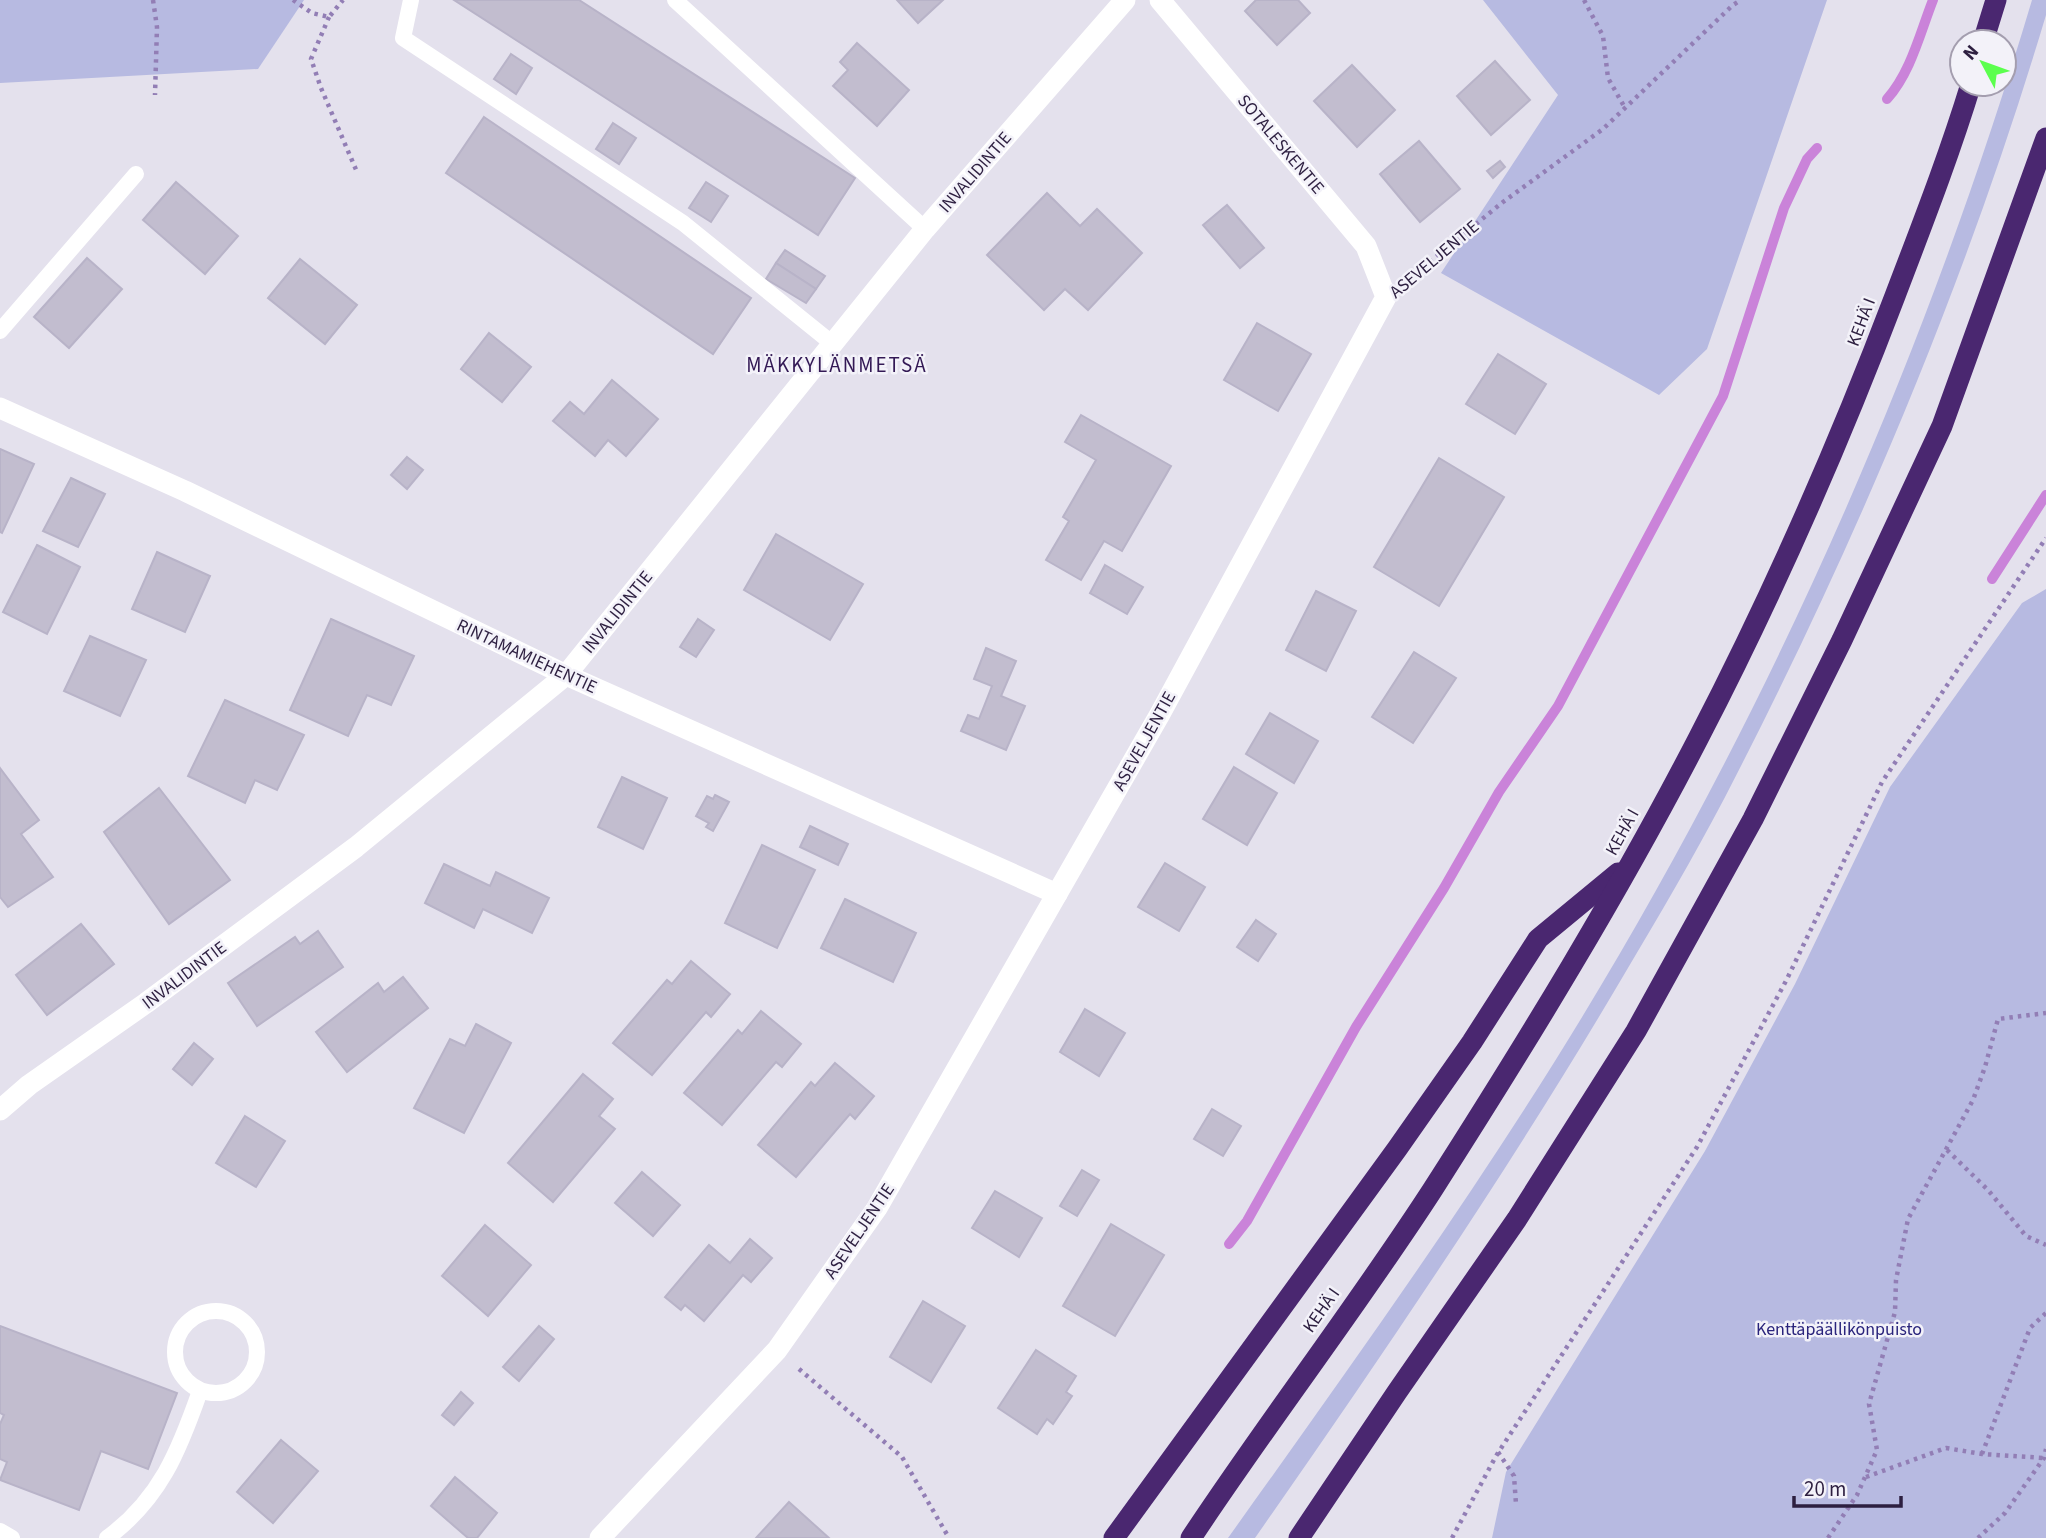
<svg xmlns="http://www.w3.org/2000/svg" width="2046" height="1538" font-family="'Source Sans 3',sans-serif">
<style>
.green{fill:#b7bae1}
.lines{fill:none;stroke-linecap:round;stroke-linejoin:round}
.stream{stroke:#ca83d9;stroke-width:10}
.building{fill:#c2bdcf;stroke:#b8b3c8;stroke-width:2}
.path{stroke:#927eb5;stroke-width:4.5;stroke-dasharray:3.5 5;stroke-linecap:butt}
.lane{stroke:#fff;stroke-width:16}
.street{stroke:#fff;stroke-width:21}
.highway{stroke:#4a2770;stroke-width:21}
.labels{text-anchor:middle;stroke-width:5;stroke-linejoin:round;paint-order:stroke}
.street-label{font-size:18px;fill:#2d1f40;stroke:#f3f2f9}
.park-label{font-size:18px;fill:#2a247c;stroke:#f3f2f9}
.quarter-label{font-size:21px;letter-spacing:2px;fill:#331955;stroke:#f3f2f9}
</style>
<rect width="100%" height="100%" fill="#e4e1ed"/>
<g class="green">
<polygon points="0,0 304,0 258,69 0,83"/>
<polygon points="1483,0 1827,0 1707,349 1659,395 1441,273 1558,95"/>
<path d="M 2032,0 L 2046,0 L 2046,15 C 1965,286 1854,548 1724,799 C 1693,858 1659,916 1625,973 C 1511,1167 1384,1353 1255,1538 L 1228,1538 C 1340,1381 1453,1224 1555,1061 C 1761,731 1921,372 2032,0 Z"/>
<polygon points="2046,589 2046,1538 1492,1538 1506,1472 1705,1151 1795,984 1890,787 2022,603"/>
</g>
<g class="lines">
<g class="stream">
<path d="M 1887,99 C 1911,72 1920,33 1933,0"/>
<polyline points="1992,579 2046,495"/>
<polyline points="1229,1244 1247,1221 1356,1027 1444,888 1499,792 1558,706 1723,396 1784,208 1807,159 1817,148"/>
</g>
</g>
<g class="building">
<polygon points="454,0 579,0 855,178 818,235"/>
<polygon points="897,0 943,0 918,23"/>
<polygon points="1256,0 1298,0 1310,13 1277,45 1245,11"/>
<polygon points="857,43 909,90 877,126 833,86 848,70 840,62"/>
<polygon points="511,54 532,68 516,94 494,79"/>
<polygon points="1495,61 1530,100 1491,135 1457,96"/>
<polygon points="1352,65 1395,110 1357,147 1314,101"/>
<polygon points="484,117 751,298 713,354 446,173"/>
<polygon points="613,123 636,138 619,164 596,149"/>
<polygon points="1419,141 1460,189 1420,222 1380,174"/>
<polygon points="1500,161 1505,167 1493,178 1487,171"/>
<polygon points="176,182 238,236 205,274 143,220"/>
<polygon points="706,182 728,196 711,222 689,208"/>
<polygon points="1047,193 1080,226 1097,209 1142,253 1088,310 1065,289 1044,310 987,255"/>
<polygon points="1227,205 1264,248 1240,268 1203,225"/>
<polygon points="785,250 825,276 816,289 776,263"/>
<polygon points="87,258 122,289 69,348 34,317"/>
<polygon points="300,259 357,305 325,344 268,298"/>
<polygon points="776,263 816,289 806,303 766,279"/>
<polygon points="1257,323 1311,354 1278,411 1224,380"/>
<polygon points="489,333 531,367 502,402 461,369"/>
<polygon points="1498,354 1546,384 1515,434 1466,404"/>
<polygon points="612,380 658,419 626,456 608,440 595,456 553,421 570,402 584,414"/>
<polygon points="1081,415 1171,466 1122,551 1104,541 1081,580 1046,560 1069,521 1063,517 1096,460 1065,442"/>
<polygon points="0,449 34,464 2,533 0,532"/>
<polygon points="407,457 423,470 407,489 391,475"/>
<polygon points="1439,458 1504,497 1439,606 1374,567"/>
<polygon points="71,478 105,494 78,547 43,531"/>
<polygon points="776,534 863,584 830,640 744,590"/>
<polygon points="37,545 80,567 47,634 3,612"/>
<polygon points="157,552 210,576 185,632 132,609"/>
<polygon points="1105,565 1143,587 1127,614 1090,593"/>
<polygon points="1316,591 1356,611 1326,671 1286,650"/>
<polygon points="331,619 414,656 391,705 367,695 348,736 290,710"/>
<polygon points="698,619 714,630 696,657 680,647"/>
<polygon points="90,636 146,660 120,716 64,691"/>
<polygon points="986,648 1016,661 1001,696 1025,706 1006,750 961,731 968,715 979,719 992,686 974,679"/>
<polygon points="1414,652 1456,678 1413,743 1372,717"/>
<polygon points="225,700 304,735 277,790 255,780 245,803 188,776"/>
<polygon points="1270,713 1318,741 1294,783 1246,754"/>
<polygon points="1234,767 1277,793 1247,845 1203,819"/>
<polygon points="0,768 39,820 21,834 53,877 8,907 0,897"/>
<polygon points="622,777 667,798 643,849 598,827"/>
<polygon points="159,788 230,880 169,924 104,832"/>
<polygon points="715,795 729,802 713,831 706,827 709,823 696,816 707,796 713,799"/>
<polygon points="810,826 848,844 838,865 800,847"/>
<polygon points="762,845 815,870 777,948 725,923"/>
<polygon points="1165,863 1205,887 1179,931 1138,907"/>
<polygon points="444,864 490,886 496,872 549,898 532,933 483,909 474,928 425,903"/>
<polygon points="845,899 916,933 893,982 821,948"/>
<polygon points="1256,920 1276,934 1258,961 1237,947"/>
<polygon points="81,924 114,964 47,1015 16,975"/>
<polygon points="318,931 343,967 257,1026 228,983 295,937 300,944"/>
<polygon points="691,961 730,994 711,1017 706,1012 652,1075 613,1043 667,980 672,984"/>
<polygon points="403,977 428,1008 347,1072 316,1032 378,983 384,992"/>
<polygon points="1085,1009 1125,1033 1099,1076 1060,1052"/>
<polygon points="761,1011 801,1044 782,1067 776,1062 722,1125 684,1093 738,1030 742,1034"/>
<polygon points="476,1024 511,1043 464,1133 414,1108 450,1039 465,1046"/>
<polygon points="194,1043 213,1059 192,1085 173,1069"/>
<polygon points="835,1063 874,1096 855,1119 850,1114 796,1177 758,1145 811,1082 815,1086"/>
<polygon points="583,1074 613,1099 599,1116 615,1129 553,1202 508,1163"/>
<polygon points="1212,1109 1241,1126 1223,1156 1194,1139"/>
<polygon points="245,1116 285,1141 256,1187 216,1163"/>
<polygon points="1082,1170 1099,1180 1077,1216 1060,1206"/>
<polygon points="642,1172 680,1205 653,1236 615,1203"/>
<polygon points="995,1191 1042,1218 1019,1257 972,1228"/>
<polygon points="1111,1224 1164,1255 1115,1336 1063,1306"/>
<polygon points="485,1225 531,1265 488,1316 442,1276"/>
<polygon points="750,1239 772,1258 751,1282 743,1275 704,1321 685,1305 681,1310 665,1297 709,1245 730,1263"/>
<polygon points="923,1301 965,1326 931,1382 890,1357"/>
<polygon points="0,1326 177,1393 148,1469 101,1451 79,1510 0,1480 7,1462 0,1459 0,1424 4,1415 0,1413"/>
<polygon points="539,1326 554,1339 519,1381 503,1367"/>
<polygon points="1036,1350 1076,1376 1066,1392 1072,1396 1053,1424 1047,1419 1037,1434 998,1408"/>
<polygon points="461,1392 473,1403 454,1425 442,1415"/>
<polygon points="281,1440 318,1471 273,1523 237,1492"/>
<polygon points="455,1477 497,1513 477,1538 468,1538 431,1506"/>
<polygon points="789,1502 829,1538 756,1538"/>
</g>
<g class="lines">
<g class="path">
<polyline points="153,0 157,27 155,95"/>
<polyline points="293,0 312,13 329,17 343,0"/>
<polyline points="1584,0 1603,36 1608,78 1625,108"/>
<polyline points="329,17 311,59 321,88 357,172"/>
<polyline points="1410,278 1503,202 1603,129 1733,5 1741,0"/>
<polyline points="1947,1150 1988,1190 2026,1236 2046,1245"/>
<polyline points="799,1369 902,1457 949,1538"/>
<polyline points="1498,1452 1514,1476 1516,1504"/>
<polyline points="1982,1454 2030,1328 2046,1313"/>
<polyline points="1866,1477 1946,1448 1982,1454 2044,1458"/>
<polyline points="1452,1538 1496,1456 1697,1147 1787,979 1882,782 2046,538"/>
<polyline points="1828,1538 1857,1495 1877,1450 1869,1404 1895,1312 1896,1280 1908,1219 1973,1100 1985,1067 1998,1019 2046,1013"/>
<polyline points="1978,1538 2005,1513 2044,1458 2046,1449"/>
</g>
<g class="lane">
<polyline points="411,0 403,38 683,223 833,344"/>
<polyline points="675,0 925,229"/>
<polyline points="0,331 136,174"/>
<circle cx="216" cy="1352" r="41"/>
<polyline points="0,1531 12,1538"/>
<path d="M 107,1538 C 160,1499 179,1451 200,1391"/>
</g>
<g class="street">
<polyline points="0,408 185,491 566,675 1057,894"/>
<polyline points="0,1110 29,1085 146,1003 356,847 566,675 925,229 1125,0"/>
<polyline points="600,1538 777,1350 877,1208 1160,714 1386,297 1366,246 1160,0"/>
</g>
<g class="highway">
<polyline points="1983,42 1996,0"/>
<polyline points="1114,1538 1397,1149 1472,1042 1538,939 1618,873"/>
<path d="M 1191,1538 C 1269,1420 1356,1308 1433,1189 C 1527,1042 1619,892 1699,737 C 1773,594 1838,446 1895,296 C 1922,225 1949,156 1971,84"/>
<polyline points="1299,1538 1397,1392 1517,1219 1636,1031 1753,819 1842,640 1942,426 2046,138"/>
</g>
</g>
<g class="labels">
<g class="street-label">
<text transform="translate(1281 144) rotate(50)" y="6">SOTALESKENTIE</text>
<text transform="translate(975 172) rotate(-49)" y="6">INVALIDINTIE</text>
<text transform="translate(1434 259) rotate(-40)" y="6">ASEVELJENTIE</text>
<text transform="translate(1861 322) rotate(-69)" y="6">KEHÄ I</text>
<text transform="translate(617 612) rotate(-51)" y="6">INVALIDINTIE</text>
<text transform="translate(527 656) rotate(25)" y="6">RINTAMAMIEHENTIE</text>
<text transform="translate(1144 741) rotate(-61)" y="6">ASEVELJENTIE</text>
<text transform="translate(1622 832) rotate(-61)" y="6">KEHÄ I</text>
<text transform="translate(184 975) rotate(-37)" y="6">INVALIDINTIE</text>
<text transform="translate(859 1231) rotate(-56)" y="6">ASEVELJENTIE</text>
<text transform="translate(1321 1310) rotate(-55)" y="6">KEHÄ I</text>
</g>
<g class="park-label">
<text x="1839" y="1335">Kenttäpäällikönpuisto</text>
</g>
<g class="quarter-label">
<text x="837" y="372">MÄKKYLÄNMETSÄ</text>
</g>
</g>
<g transform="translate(1983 63) rotate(311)"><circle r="33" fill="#f3f2f9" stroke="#a49eaf" stroke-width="2"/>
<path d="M0-5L12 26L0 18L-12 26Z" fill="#5bff4e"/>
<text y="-10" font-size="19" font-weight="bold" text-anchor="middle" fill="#2d1f40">N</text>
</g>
<path d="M1794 1496v10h107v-10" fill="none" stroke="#2d1f40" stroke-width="3.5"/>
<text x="1804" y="1496" font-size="21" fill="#2d1f40" stroke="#f3f2f9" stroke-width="5" paint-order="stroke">20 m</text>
</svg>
